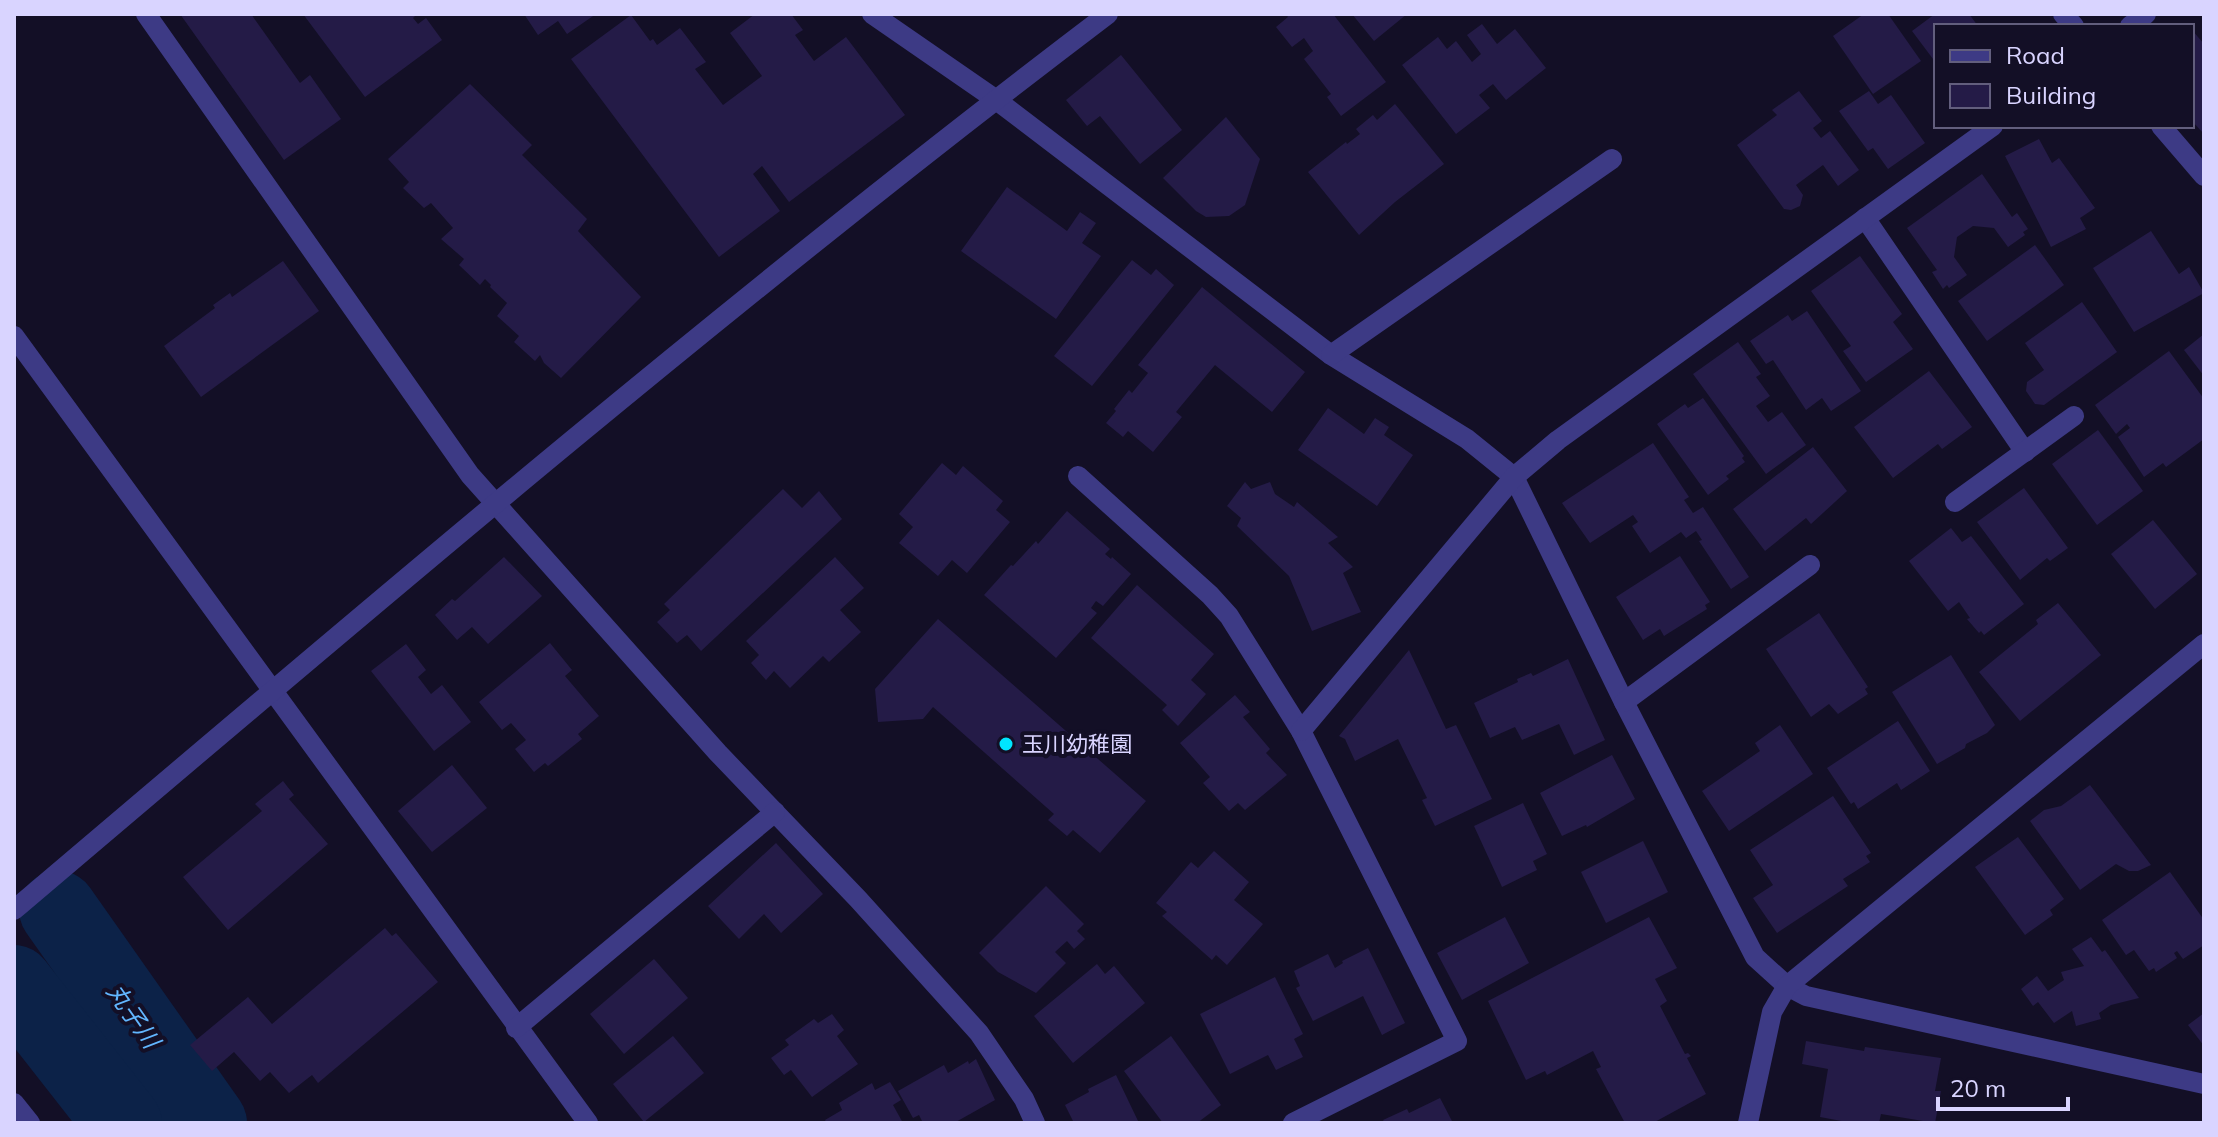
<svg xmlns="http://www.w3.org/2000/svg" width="2218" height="1137" font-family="Mulish,'Noto Sans JP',sans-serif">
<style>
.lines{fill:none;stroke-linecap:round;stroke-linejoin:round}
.river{stroke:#0c2248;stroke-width:78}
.building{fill:#241b47}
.minor{stroke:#3d3a85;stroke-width:20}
.poi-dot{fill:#00e5ff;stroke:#130f26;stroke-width:3}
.labels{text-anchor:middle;stroke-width:8;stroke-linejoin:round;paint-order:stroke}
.poi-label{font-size:22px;fill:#d9d4ff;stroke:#130f26;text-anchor:start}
.water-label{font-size:24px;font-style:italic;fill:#62b6ff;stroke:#130f26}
</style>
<rect width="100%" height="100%" fill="#130f26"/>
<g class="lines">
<g class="river">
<polyline points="58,910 208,1123"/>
<polyline points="14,984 123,1123"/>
</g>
</g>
<g class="building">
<polygon points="180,14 251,14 300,83 310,75 341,119 284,160"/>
<polygon points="303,14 417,14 413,18 418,24 426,18 442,40 365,97"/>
<polygon points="524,14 596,14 567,34 558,21 538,35"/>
<polygon points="755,14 791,14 803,30 795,35 814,61 846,37 905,115 789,202 762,166 753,174 780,211 719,257 571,59 631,15 650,41 653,39 657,45 680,28 706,62 695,69 723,105 762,76 730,33"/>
<polygon points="1286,14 1333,14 1386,82 1341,116 1327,97 1331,94 1304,59 1313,51 1304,38 1292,47 1276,27 1288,17"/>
<polygon points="1352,14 1407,14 1374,41"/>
<polygon points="1864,14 1888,14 1921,61 1873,94 1833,36"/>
<polygon points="1935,14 1969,14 1978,26 1936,26 1936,63 1912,31"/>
<polygon points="1482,24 1497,44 1515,29 1546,68 1506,100 1493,84 1479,95 1490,108 1456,134 1402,65 1438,37 1447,49 1456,41 1472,62 1481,54 1467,35"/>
<polygon points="2192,30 2204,44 2204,134 2192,121"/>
<polygon points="1121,55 1182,130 1140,164 1100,116 1087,126 1066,100"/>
<polygon points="470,84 532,145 522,155 587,219 578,231 641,297 561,378 544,363 540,355 535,361 514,342 519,336 497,316 507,303 490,287 491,285 485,279 480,285 459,265 464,259 441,239 453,228 431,203 424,208 403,188 409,182 388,159"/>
<polygon points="1799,91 1822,121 1813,128 1821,138 1830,131 1859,170 1838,186 1823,165 1796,185 1803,195 1800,206 1791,210 1784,209 1737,145 1777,115 1772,110"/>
<polygon points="1869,91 1878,104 1891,95 1925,143 1888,169 1873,148 1868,151 1839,111"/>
<polygon points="1395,104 1444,164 1395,202 1359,235 1308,172 1346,142 1347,144 1360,134 1356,129 1373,115 1377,120"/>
<polygon points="1226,117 1260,159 1245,205 1229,216 1206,217 1196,211 1163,178"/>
<polygon points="2039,139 2052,163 2059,158 2095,208 2080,218 2086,229 2051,247 2005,156"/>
<polygon points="1982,174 2012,217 2017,213 2028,229 2023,232 2025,235 2008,247 1994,228 1973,226 1957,237 1954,257 1967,275 1949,288 1947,285 1943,289 1932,272 1937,270 1907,228"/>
<polygon points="1007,187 1067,231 1080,212 1096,223 1082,243 1101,256 1056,319 961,251"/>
<polygon points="2151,231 2179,274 2189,267 2204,293 2134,332 2093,268"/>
<polygon points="2035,245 2064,285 1987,341 1958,301"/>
<polygon points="1860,256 1902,314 1893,322 1913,349 1866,382 1843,351 1851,346 1811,291"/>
<polygon points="1132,260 1151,275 1156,269 1174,285 1092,386 1054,356"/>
<polygon points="283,261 319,311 201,397 164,346 215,308 213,305 230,293 232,297"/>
<polygon points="1202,287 1305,372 1272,412 1215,365 1176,412 1182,417 1153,452 1128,431 1123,437 1106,423 1116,411 1114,409 1129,390 1132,393 1148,373 1138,365"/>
<polygon points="2082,302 2117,352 2044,405 2035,404 2026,391 2027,382 2044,370 2025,343"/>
<polygon points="1807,311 1861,391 1831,411 1822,398 1806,410 1773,360 1766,364 1750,341 1788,315 1792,321"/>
<polygon points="2204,334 2204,376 2184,350"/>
<polygon points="1738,342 1761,374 1756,377 1770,396 1756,406 1768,422 1782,412 1806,445 1766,474 1693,374"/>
<polygon points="2169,351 2204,399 2204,439 2166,467 2163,463 2144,477 2118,437 2130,428 2127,424 2116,434 2095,405"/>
<polygon points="1929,371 1972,427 1942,449 1938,444 1893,478 1854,427"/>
<polygon points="1703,398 1744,456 1742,458 1745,462 1726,476 1729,479 1708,495 1657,424 1685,404 1688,408"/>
<polygon points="1328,408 1364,434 1375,418 1389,427 1384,435 1413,455 1377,506 1298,450"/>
<polygon points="2098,430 2143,491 2097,525 2052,464"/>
<polygon points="1653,443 1689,497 1684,500 1693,513 1703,507 1749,577 1731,589 1699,541 1702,540 1696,531 1686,538 1681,532 1650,553 1632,526 1638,522 1633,515 1590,543 1562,503"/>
<polygon points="1813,447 1847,491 1811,524 1806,518 1765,551 1733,509"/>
<polygon points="942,463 956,475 963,466 1003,501 996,510 1010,522 967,573 952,560 938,576 899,543 913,527 899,514"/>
<polygon points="1245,482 1251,489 1270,482 1275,494 1294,507 1297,502 1338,537 1328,543 1353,567 1343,573 1361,612 1312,631 1289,576 1237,526 1241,518 1227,506"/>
<polygon points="2024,488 2068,548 2050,561 2047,558 2020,580 1977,522"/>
<polygon points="783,489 802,508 819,491 842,519 701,651 687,635 677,643 657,622 670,610 664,604"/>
<polygon points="1067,511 1110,549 1105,554 1111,559 1112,557 1131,574 1103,606 1096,601 1091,608 1097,613 1056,658 984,595 1011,565 1013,566 1036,541 1038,544"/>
<polygon points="2153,520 2197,574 2155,609 2111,554"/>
<polygon points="1951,528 1962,542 1971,536 2024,604 1984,635 1981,631 1979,633 1967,619 1970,618 1959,602 1948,611 1909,561"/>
<polygon points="1680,556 1710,602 1705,605 1707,609 1664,636 1660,629 1643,640 1616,597"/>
<polygon points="504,557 542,596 488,644 472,627 457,640 435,615 452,599 455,601"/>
<polygon points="835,557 864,588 840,610 861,632 829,662 823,656 790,688 774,671 766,680 751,663 759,655 746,641"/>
<polygon points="1137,585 1214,654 1191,680 1206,694 1178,726 1162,710 1167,705 1091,638"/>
<polygon points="2058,603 2101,655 2020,721 1979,672 2038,624 2036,620"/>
<polygon points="1819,613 1868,687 1865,689 1868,694 1838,714 1829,704 1811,717 1766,649"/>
<polygon points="938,619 1146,801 1100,853 1073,830 1067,836 1048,820 1054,814 933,707 923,719 878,722 875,689"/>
<polygon points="550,643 572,670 565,676 599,716 578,734 582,739 548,766 545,763 534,772 515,749 526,740 511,723 502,730 479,702"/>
<polygon points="406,644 426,670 418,677 431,694 442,685 471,722 434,751 371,671"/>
<polygon points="1409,650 1446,729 1456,725 1492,799 1435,826 1422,800 1427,798 1398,739 1355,761 1345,739 1339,736"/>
<polygon points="1951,655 1995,725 1987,733 1966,744 1965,748 1937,764 1892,692"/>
<polygon points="1568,659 1605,740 1574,755 1559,724 1522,740 1515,727 1490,738 1474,703 1518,682 1517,679 1531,673 1533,676"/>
<polygon points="1235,695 1250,712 1243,717 1270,749 1266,753 1287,775 1245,810 1238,803 1229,811 1203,783 1210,777 1180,743"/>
<polygon points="1898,721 1930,771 1901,790 1897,783 1858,809 1854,802 1851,804 1827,768"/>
<polygon points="1780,725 1813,774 1729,831 1702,791 1760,751 1755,743"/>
<polygon points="1612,755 1635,799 1587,827 1586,825 1562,836 1540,793"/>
<polygon points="452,765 487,808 432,852 398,811"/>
<polygon points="283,781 294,795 289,799 328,844 228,930 183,877 262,811 255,804"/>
<polygon points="2090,785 2151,865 2138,871 2129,871 2116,864 2080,890 2030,821 2044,810 2061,806"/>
<polygon points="1833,796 1871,853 1866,856 1870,862 1843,879 1848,886 1777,933 1753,898 1773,885 1750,850"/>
<polygon points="1523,803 1547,854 1533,861 1537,870 1502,887 1474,826"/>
<polygon points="2018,837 2064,899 2050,910 2053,915 2025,935 1975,867"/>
<polygon points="1643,841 1668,892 1606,923 1581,872"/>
<polygon points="776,843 823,894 781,933 764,914 739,939 708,906"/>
<polygon points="1214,851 1249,882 1234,900 1263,924 1227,965 1216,955 1212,960 1162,916 1167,912 1156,903 1191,862 1198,868"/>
<polygon points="2170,872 2204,920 2204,945 2183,959 2177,951 2174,953 2177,958 2156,972 2154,968 2149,971 2134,950 2126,955 2102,920"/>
<polygon points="1046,886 1084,924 1077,931 1085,939 1074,949 1067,941 1055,952 1066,963 1036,993 998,972 979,953"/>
<polygon points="1505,917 1529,963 1462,1000 1437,953"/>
<polygon points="1649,917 1677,968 1655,979 1667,1001 1660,1006 1685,1054 1688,1053 1691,1056 1687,1058 1706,1094 1653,1123 1625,1123 1596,1069 1601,1067 1593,1051 1547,1075 1545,1071 1526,1080 1488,1001"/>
<polygon points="385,928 392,936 396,933 438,982 318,1083 312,1075 289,1093 270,1072 260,1081 234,1052 212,1071 190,1045 248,997 272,1024"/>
<polygon points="2091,937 2102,952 2105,950 2139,998 2111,1005 2099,1013 2101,1019 2076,1026 2072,1011 2054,1023 2038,1002 2033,1006 2021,989 2037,976 2048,991 2064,980 2061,972 2084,966 2072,949"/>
<polygon points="1368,948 1405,1023 1382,1035 1363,996 1313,1021 1296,988 1300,986 1294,971 1328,954 1335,968 1343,963 1342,961"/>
<polygon points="654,959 688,998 624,1054 590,1014"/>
<polygon points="1097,964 1105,974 1114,966 1145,1003 1073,1063 1034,1016"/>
<polygon points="1275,977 1303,1034 1294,1039 1303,1057 1276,1070 1268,1055 1230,1074 1200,1014"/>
<polygon points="2204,1013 2204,1046 2188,1025"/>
<polygon points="832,1014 844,1030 837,1036 858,1064 812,1097 791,1070 784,1075 771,1058 789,1045 785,1040 814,1019 818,1023"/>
<polygon points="673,1036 704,1073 644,1122 613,1084"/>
<polygon points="1171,1036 1221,1105 1197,1123 1163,1123 1124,1071"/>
<polygon points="1806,1041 1864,1051 1865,1047 1941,1058 1935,1091 1941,1091 1935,1123 1881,1114 1879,1123 1852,1123 1820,1117 1828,1069 1802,1064"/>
<polygon points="976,1059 995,1100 954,1123 923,1123 919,1115 913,1118 898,1091 944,1065 948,1073 968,1061 969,1064"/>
<polygon points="1116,1075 1139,1123 1074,1123 1065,1105 1089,1092 1088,1089"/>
<polygon points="890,1082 901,1100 893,1105 903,1123 827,1123 825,1120 842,1110 839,1103 872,1083 875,1090"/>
<polygon points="1440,1098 1453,1123 1385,1123 1383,1120 1407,1109 1409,1113"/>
</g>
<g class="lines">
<g class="minor">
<polyline points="146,14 470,475 718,753 858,899 979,1033 1024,1099 1035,1123"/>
<polyline points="872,14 995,99 1331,355 1467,439 1514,477 1624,702 1755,957 1787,986 1806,996 2204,1084"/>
<polyline points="2063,14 2074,26"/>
<polyline points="2130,26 2146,14"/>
<polyline points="2161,126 2204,176"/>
<polyline points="1865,218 2025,452"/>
<polyline points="14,336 588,1123"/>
<polyline points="1331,355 1612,159"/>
<polyline points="1078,476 1210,595 1229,616 1301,731 1457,1041 1293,1123"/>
<polyline points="1955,502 2074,416"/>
<polyline points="1624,702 1810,565"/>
<polyline points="1301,731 1514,477 1558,440 1993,126"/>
<path d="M 14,910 C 373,605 732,299 1108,14"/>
<polyline points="516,1028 775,812"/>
<polyline points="14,1103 30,1123"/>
<polyline points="1748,1123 1772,1012 1787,986 2204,644"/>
</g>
</g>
<circle class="poi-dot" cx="1006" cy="744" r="8"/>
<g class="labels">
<g class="poi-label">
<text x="1022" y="752">玉川幼稚園</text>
</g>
<g class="water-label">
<text transform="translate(133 1016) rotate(55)" y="8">丸子川</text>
</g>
</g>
<rect width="2218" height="1137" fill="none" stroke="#d9d4ff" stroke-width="32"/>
<rect x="1934" y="24" width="260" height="104" fill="#130f26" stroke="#625e7d" stroke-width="2"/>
<rect x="1950" y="50" width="40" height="12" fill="#3d3a85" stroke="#625e7d" stroke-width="2"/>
<text x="2006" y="64" font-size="24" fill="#d9d4ff">Road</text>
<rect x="1950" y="84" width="40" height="24" fill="#241b47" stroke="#625e7d" stroke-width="2"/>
<text x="2006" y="104" font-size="24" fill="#d9d4ff">Building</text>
<path d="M1938 1097v12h130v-12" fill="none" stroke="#d9d4ff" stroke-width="4"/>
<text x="1950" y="1097" font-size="24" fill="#d9d4ff" stroke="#130f26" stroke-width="6" paint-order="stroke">20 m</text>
</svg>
